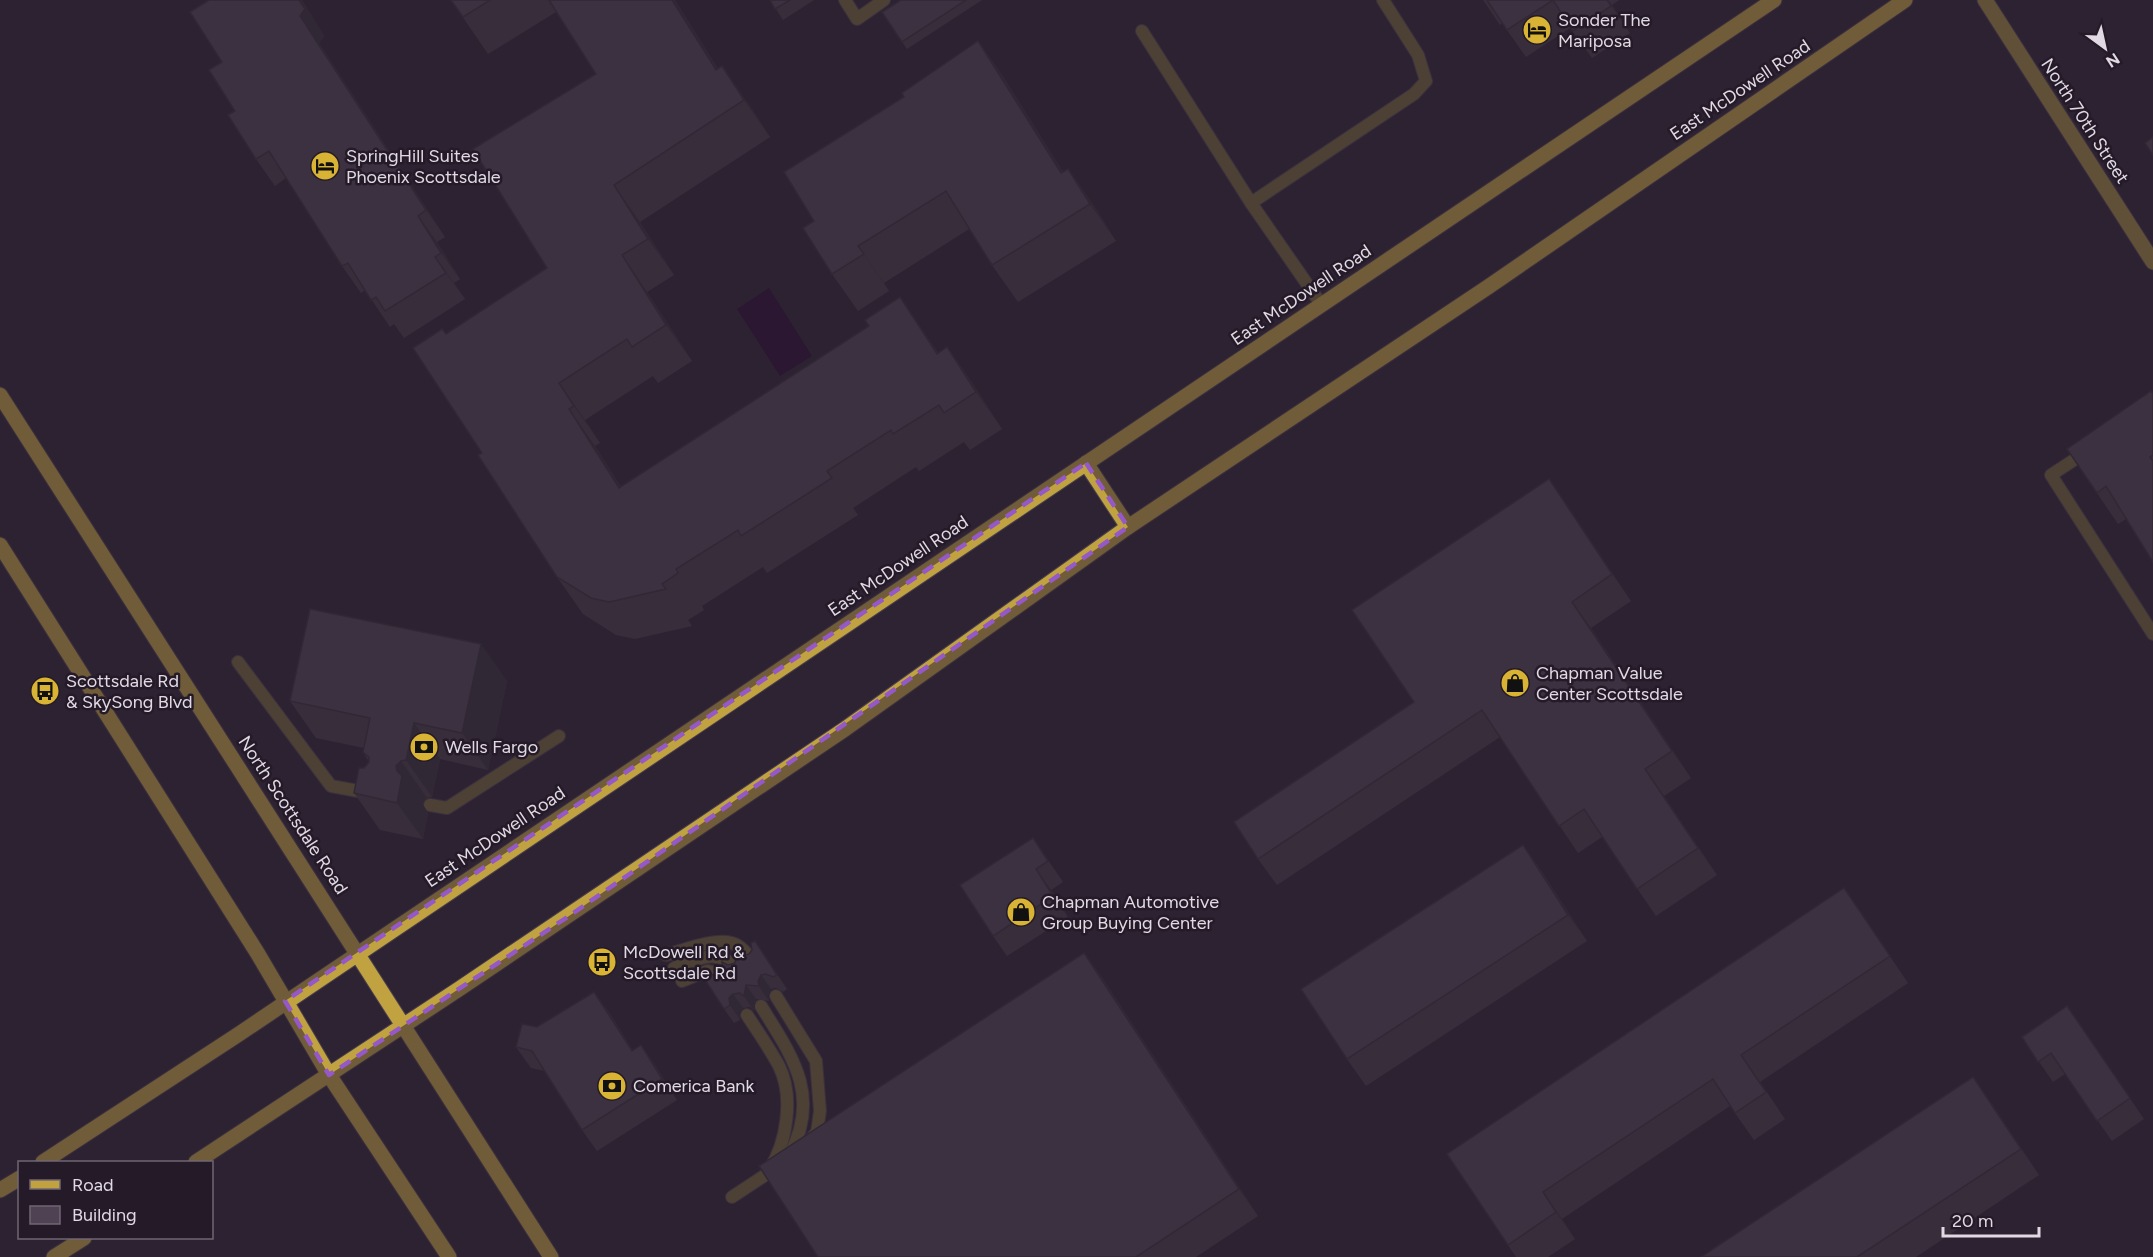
<svg xmlns="http://www.w3.org/2000/svg" width="2153" height="1257" font-family="Figtree,sans-serif">
<style>
.water{fill:#280931}
.lines{fill:none;stroke-linecap:round;stroke-linejoin:round}
.lane-casing{stroke:#4b404e;stroke-width:14}
.secondary-casing{stroke:#4b404e;stroke-width:17}
.primary-casing{stroke:#4b404e;stroke-width:17}
.lane{stroke:#74653b;stroke-width:12}
.secondary{stroke:#9f8840;stroke-width:15}
.primary{stroke:#c1a241;stroke-width:15}
.wall{fill:#443a47}
.shaded-wall{fill:#372f3a}
.building{fill:#4f4353;stroke:#372f3a;stroke-width:1.5}
.marked{fill:none;stroke:#9458c8;stroke-width:4.5;stroke-dasharray:12 8;stroke-linejoin:round}
.labels{text-anchor:middle;stroke-width:5;stroke-linejoin:round;paint-order:stroke}
.poi-label{font-size:18px;fill:#e1dae4;stroke:#241a28;text-anchor:start}
.street-label{font-size:18px;fill:#e1dae4;stroke:#241a28}
</style>
<rect width="100%" height="100%" fill="#2e2332"/>
<polygon class="water" points="769,288 812,356 780,376 737,309"/>
<g class="lines">
<g class="lane-casing">
<g id="lane">
<polyline points="845,0 857,19 884,0"/>
<polyline points="1142,31 1251,203 1321,304"/>
<polyline points="1251,203 1414,94 1426,81 1418,55 1383,0"/>
<polyline points="2086,452 2051,475 2153,634"/>
<polyline points="238,662 331,786 369,793"/>
<polyline points="430,805 447,808 559,736"/>
<path d="M 666,955 C 685,950 713,938 732,943 C 742,946 748,955 754,962"/>
<path d="M 674,968 C 700,958 718,947 739,971"/>
<polyline points="682,981 707,971 718,973 725,981"/>
<polyline points="776,996 816,1061 820,1111 817,1132 810,1140"/>
<path d="M 761,1006 C 792,1056 821,1095 790,1154"/>
<path d="M 747,1015 C 758,1032 770,1049 779,1066 C 794,1096 787,1143 769,1170"/>
<polyline points="732,1197 779,1166"/>
</g>
</g>
<g class="secondary-casing">
<polyline id="secondary" points="1985,0 2153,262"/>
</g>
<g class="primary-casing">
<g id="primary">
<polyline points="0,395 551,1257"/>
<polyline points="1086,463 1128,527"/>
<polyline points="0,545 258,954 329,1075 449,1257"/>
<polyline points="43,1162 239,1034 1774,0"/>
<polyline points="196,1162 459,989 845,729 1128,527 1488,287 1905,0"/>
<polyline points="0,1190 20,1178"/>
<polyline points="54,1257 84,1238"/>
</g>
</g>
<use href="#lane" class="lane"/>
<use href="#secondary" class="secondary"/>
<use href="#primary" class="primary"/>
</g>
<g class="wall">
<polygon points="209,0 302,0 324,36 319,43 445,237 437,242 460,279 454,283 465,299 404,338 394,324 390,327 365,290 361,293 342,266 286,178 275,186 256,159 235,111 222,62"/>
<polygon points="451,0 675,0 718,69 748,103 770,137 640,222 674,275 647,292 692,361 658,383 653,376 585,420 600,443 595,446 621,487 869,326 900,297 938,353 947,347 973,384 1002,429 970,450 964,442 919,471 916,467 853,508 858,515 767,573 763,567 702,606 704,610 688,620 692,626 635,639 616,635 583,614 557,577 482,453 446,334 547,268 596,74 556,12 488,54"/>
<polygon points="770,0 814,0 783,20"/>
<polygon points="901,0 982,0 907,49 882,12"/>
<polygon points="1483,0 1619,0 1612,5 1630,33 1592,58 1570,28 1526,57 1502,23 1500,25"/>
<polygon points="978,41 1004,78 1063,172 1068,169 1094,206 1116,241 1018,302 992,265 969,229 884,283 889,291 858,311 832,274 814,221 904,97"/>
<polygon points="2153,394 2153,562 2126,519 2118,524 2067,449"/>
<polygon points="1549,479 1631,601 1591,628 1691,778 1664,796 1717,875 1656,916 1602,837 1578,853 1500,737 1277,885 1258,859 1414,702"/>
<polygon points="507,681 488,770 440,759 432,797 427,798 422,803 428,813 423,839 380,830 354,793 364,768 369,762 363,752 364,748 316,738 290,701"/>
<polygon points="1033,838 1063,882 1051,890 1068,917 1007,956 993,936"/>
<polygon points="1523,845 1542,872 1587,941 1366,1086 1347,1059"/>
<polygon points="1844,888 1908,983 1760,1082 1785,1119 1754,1140 1730,1106 1562,1219 1575,1239 1548,1257 1516,1257 1447,1154"/>
<polygon points="755,941 787,989 783,992 776,988 771,989 768,996 769,1001 756,999 754,1011 750,1007 743,1008 739,1012 740,1020 734,1023 724,1009 713,975 720,973 728,965 735,963 742,956 749,954 752,950"/>
<polygon points="1084,953 1103,979 1258,1216 1196,1257 818,1257"/>
<polygon points="2067,1006 2144,1119 2112,1141 2065,1074 2053,1082 2022,1037"/>
<polygon points="609,1012 633,1051 641,1045 677,1100 597,1151 582,1130 545,1071 531,1068 516,1047 537,1027"/>
<polygon points="1992,1104 2039,1175 1916,1257 1701,1257"/>
</g>
<g class="shaded-wall">
<polygon points="299,0 302,0 324,36 319,43 445,237 426,210 300,16"/>
<polygon points="672,0 675,0 742,107 716,70"/>
<polygon points="1607,0 1608,0 1612,5 1630,33"/>
<polygon points="978,41 1004,78 1087,210 1061,173"/>
<polygon points="722,66 748,103 770,137 744,100"/>
<polygon points="1068,169 1094,206 1116,241 1090,204"/>
<polygon points="614,185 640,222 674,275 648,239"/>
<polygon points="418,216 437,242 460,279 441,253"/>
<polygon points="858,246 884,283 889,291"/>
<polygon points="622,255 647,292 692,361 666,325"/>
<polygon points="435,257 454,283 465,299 446,273"/>
<polygon points="900,297 925,334 962,391 937,354"/>
<polygon points="947,347 973,384 1002,429 976,392"/>
<polygon points="559,383 585,420 600,443 574,406"/>
<polygon points="569,409 595,446 645,525 619,488"/>
<polygon points="1549,479 1568,506 1631,601 1612,574"/>
<polygon points="1572,602 1591,628 1691,778 1672,751"/>
<polygon points="481,644 507,681 488,770 462,733"/>
<polygon points="414,723 440,759 432,797 406,760"/>
<polygon points="401,761 427,798 422,803 428,813 423,839 397,803 396,766"/>
<polygon points="1645,769 1664,796 1717,875 1698,848"/>
<polygon points="1523,845 1542,872 1587,941 1568,915"/>
<polygon points="1036,869 1051,890 1068,917 1053,896"/>
<polygon points="1844,888 1863,915 1908,983 1890,956"/>
<polygon points="1084,953 1103,979 1258,1216 1239,1189"/>
<polygon points="761,975 771,989 768,996 769,1001 759,986 758,981"/>
<polygon points="746,985 756,999 754,1011 744,996"/>
<polygon points="594,992 609,1012 646,1072 632,1051"/>
<polygon points="733,994 743,1008 739,1012 740,1020 730,1005 729,998"/>
<polygon points="641,1045 656,1066 677,1100 662,1079"/>
<polygon points="1973,1077 1992,1104 2039,1175 2021,1149"/>
<polygon points="1543,1192 1562,1219 1575,1239 1556,1212"/>
</g>
<g class="building">
<polygon points="209,0 299,0 305,9 300,16 426,210 418,216 441,253 435,257 446,273 385,311 376,297 371,300 348,263 342,266 269,151 256,159 228,115 235,111 209,70 222,62 190,12"/>
<polygon points="451,0 490,0 463,17"/>
<polygon points="549,0 672,0 716,70 722,66 744,100 614,185 648,239 622,255 666,325 632,347 627,339 559,383 574,406 569,409 619,488 869,326 865,320 900,297 937,354 947,347 976,392 944,413 939,405 893,434 891,430 827,471 832,478 741,536 738,530 676,569 678,573 662,584 666,589 609,602 591,598 557,577 478,455 482,453 413,348 442,329 446,334 547,268 473,149 596,74"/>
<polygon points="770,0 790,0 775,9"/>
<polygon points="901,0 966,0 902,42 882,12"/>
<polygon points="1487,0 1607,0 1611,6 1573,31 1553,0 1507,30"/>
<polygon points="978,41 1061,173 1068,169 1090,204 992,265 946,191 858,246 864,254 832,274 803,228 814,221 784,172 904,97 902,93"/>
<polygon points="2153,137 2153,155 2145,143"/>
<polygon points="2151,391 2153,394 2153,455 2150,457 2153,461 2153,562 2106,486 2097,493 2067,449"/>
<polygon points="1549,479 1612,574 1572,602 1672,751 1645,769 1698,848 1637,889 1584,809 1559,826 1482,710 1258,859 1234,822 1414,702 1352,610"/>
<polygon points="310,609 481,644 462,733 414,723 406,760 401,761 396,766 397,771 402,776 397,803 354,793 359,768 364,768 369,762 369,757 363,752 370,718 290,701"/>
<polygon points="1033,838 1048,861 1036,869 1053,896 993,936 960,885"/>
<polygon points="1523,845 1568,915 1347,1059 1301,989"/>
<polygon points="1844,888 1890,956 1741,1055 1766,1092 1735,1113 1713,1079 1543,1192 1556,1212 1508,1245 1447,1154"/>
<polygon points="755,941 777,975 773,977 766,974 761,975 758,981 759,986 746,985 744,996 740,993 733,994 729,998 730,1005 724,1009 702,975 708,971 713,975 720,973 723,969 722,962 728,965 735,963 737,952 742,956 749,954 752,950 751,943"/>
<polygon points="1084,953 1239,1189 1136,1257 818,1257 759,1166"/>
<polygon points="594,992 632,1051 641,1045 662,1079 582,1130 532,1051 516,1047 522,1024 537,1027"/>
<polygon points="2067,1006 2130,1098 2097,1121 2051,1053 2038,1062 2022,1037"/>
<polygon points="1973,1077 2021,1149 1857,1257 1701,1257"/>
</g>
<path d="M0 0H2153V1257H0ZM 1086,463 L 1128,527 L 572,914 L 329,1075 L 285,1001 Z" fill="#2e2332" fill-opacity=".55" fill-rule="evenodd"/>
<path class="marked" d="M 1086,463 L 1128,527 L 572,914 L 329,1075 L 285,1001 Z"/>
<defs>
<g id="hotel-disc" transform="scale(1.5)"><circle r="9.5" fill="#d9b334" stroke="#241a28"/><path d="M-6-4.5h1.5V1H6V5H4.5V3h-9V5H-6ZM-4 0a1.8 1.8 0 1 1 3.6 0ZM.5 0V-2.5h3Q6-2.5 6 0Z" fill="#111"/></g>
<g id="shop-disc" transform="scale(1.5)"><circle r="9.5" fill="#d9b334" stroke="#241a28"/><path d="M-5-2.5h2.3a2.7 3.5 0 0 1 5.4 0H5L5.5 6h-11ZM-1.5-2.5h3a1.5 2.3 0 0 0-3 0Z" fill="#111"/></g>
<g id="bus-disc" transform="scale(1.5)"><circle r="9.5" fill="#d9b334" stroke="#241a28"/><path d="M-5-6H5V4H4V6H2V4H-2V6H-4V4H-5ZM-3.5-4V0h7V-4ZM-3.5 1.2v1.5H-2V1.2ZM2 1.2v1.5H3.5V1.2Z" fill="#111"/></g>
<g id="bank-disc" transform="scale(1.5)"><circle r="9.5" fill="#d9b334" stroke="#241a28"/><path d="M-6-4H6V4H-6ZM0-2.3a2.3 2.3 0 1 0 0 4.6a2.3 2.3 0 1 0 0-4.6Z" fill="#111"/></g>
</defs>
<g fill-rule="evenodd">
<use href="#hotel-disc" x="1537" y="30"/>
<use href="#hotel-disc" x="325" y="166"/>
<use href="#shop-disc" x="1515" y="683"/>
<use href="#bus-disc" x="45" y="691"/>
<use href="#bank-disc" x="424" y="747"/>
<use href="#shop-disc" x="1021" y="912"/>
<use href="#bus-disc" x="602" y="962"/>
<use href="#bank-disc" x="612" y="1086"/>
</g>
<g class="labels">
<g class="poi-label">
<text x="1558" y="26">Sonder The<tspan x="1558" dy="21">Mariposa</tspan></text>
<text x="346" y="162">SpringHill Suites<tspan x="346" dy="21">Phoenix Scottsdale</tspan></text>
<text x="1536" y="679">Chapman Value<tspan x="1536" dy="21">Center Scottsdale</tspan></text>
<text x="66" y="687">Scottsdale Rd<tspan x="66" dy="21">&amp; SkySong Blvd</tspan></text>
<text x="445" y="753">Wells Fargo</text>
<text x="1042" y="908">Chapman Automotive<tspan x="1042" dy="21">Group Buying Center</tspan></text>
<text x="623" y="958">McDowell Rd &amp;<tspan x="623" dy="21">Scottsdale Rd</tspan></text>
<text x="633" y="1092">Comerica Bank</text>
</g>
<g class="street-label">
<text transform="translate(1740 90) rotate(-34)" y="6">East McDowell Road</text>
<text transform="translate(2085 121) rotate(57)" y="6">North 70th Street</text>
<text transform="translate(1301 295) rotate(-34)" y="6">East McDowell Road</text>
<text transform="translate(898 566) rotate(-34)" y="6">East McDowell Road</text>
<text transform="translate(293 815) rotate(57)" y="6">North Scottsdale Road</text>
<text transform="translate(495 837) rotate(-34)" y="6">East McDowell Road</text>
</g>
</g>
<rect x="18" y="1161" width="195" height="78" fill="#241a28" stroke="#706773" stroke-width="1.5"/>
<rect x="30" y="1180" width="30" height="9" fill="#c1a241" stroke="#706773" stroke-width="1.5"/>
<text x="72" y="1191" font-size="18" fill="#e1dae4">Road</text>
<rect x="30" y="1206" width="30" height="18" fill="#4f4353" stroke="#706773" stroke-width="1.5"/>
<text x="72" y="1221" font-size="18" fill="#e1dae4">Building</text>
<g transform="translate(2105 48) rotate(147)" stroke="#241a28" stroke-width="4.5" paint-order="stroke">
<path d="M0-4.5L10 22L0 15L-10 22Z" fill="#e1dae4"/>
<text y="-9" font-size="16" font-weight="bold" text-anchor="middle" fill="#e1dae4">N</text>
</g>
<path d="M1943 1227v9h96v-9" fill="none" stroke="#e1dae4" stroke-width="3"/>
<text x="1952" y="1227" font-size="18" fill="#e1dae4" stroke="#241a28" stroke-width="4.5" paint-order="stroke">20 m</text>
</svg>
